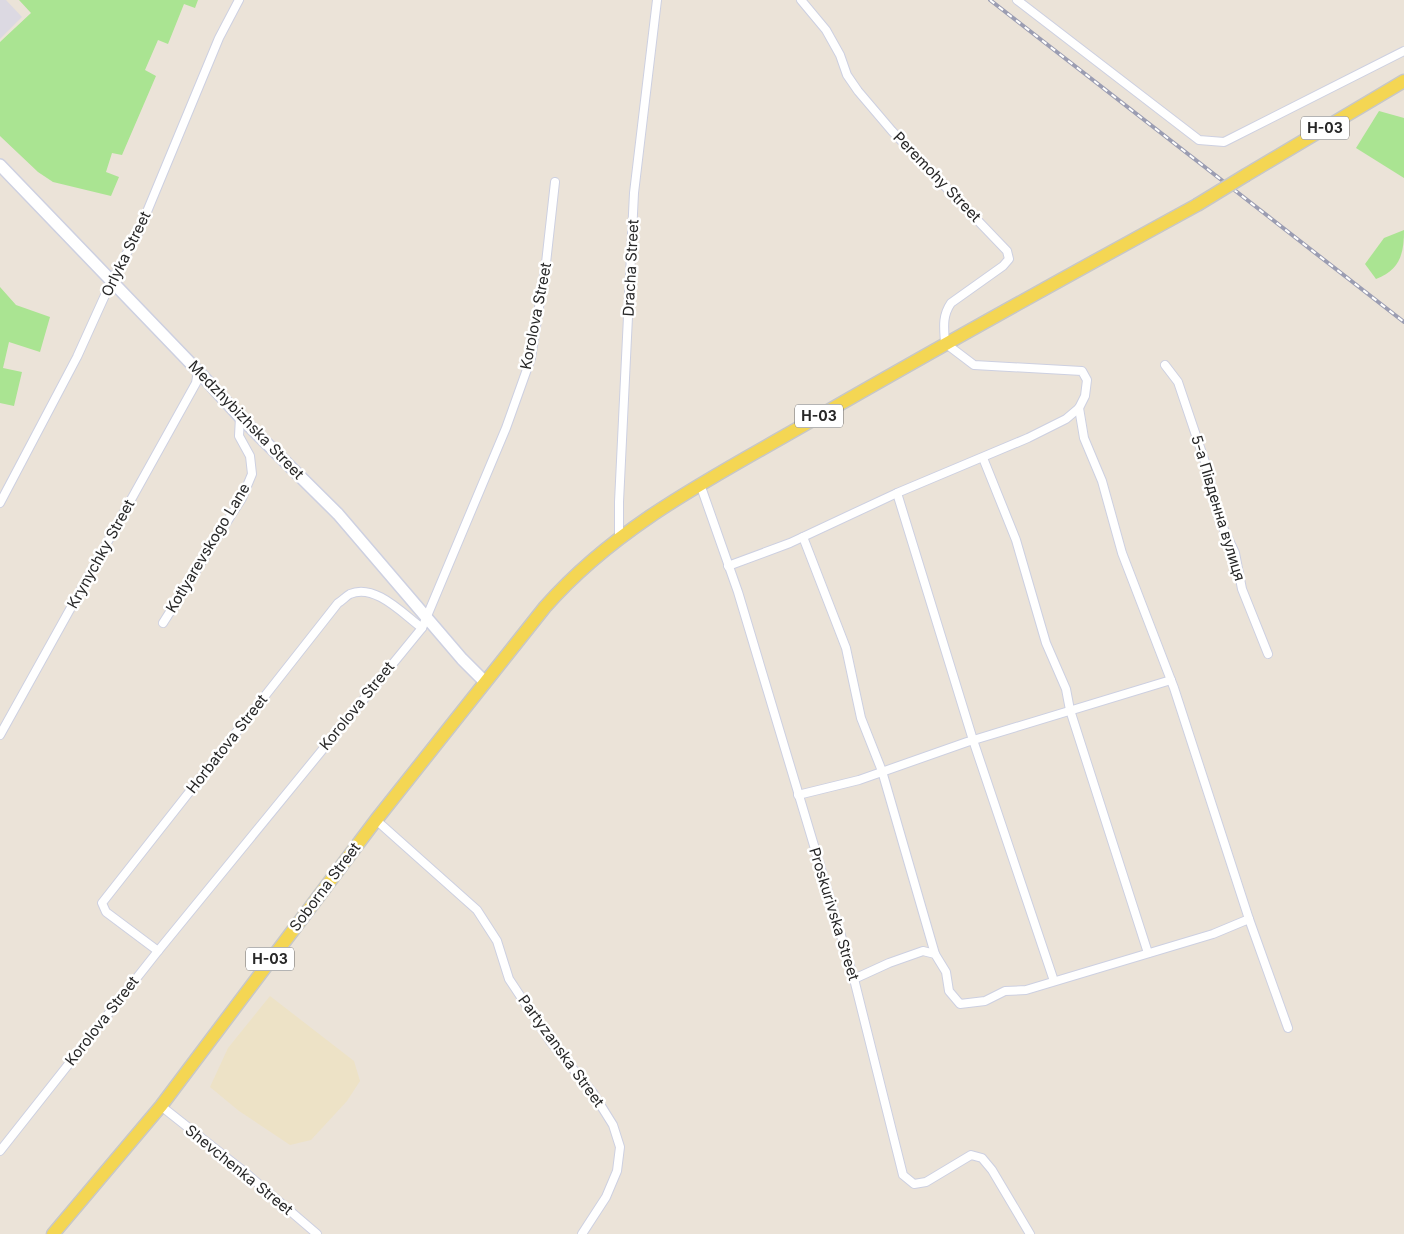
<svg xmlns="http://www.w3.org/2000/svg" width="1404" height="1234" font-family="Inter,sans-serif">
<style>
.industrial{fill:#dcd9e2}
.education{fill:#ede2c6}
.green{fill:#aae492}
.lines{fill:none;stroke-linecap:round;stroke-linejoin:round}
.minor-casing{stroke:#cdd0e1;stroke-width:10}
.secondary-casing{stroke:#cdd0e1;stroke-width:14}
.primary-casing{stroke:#c7c7c7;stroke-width:15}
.minor{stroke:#fff;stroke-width:8}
.secondary{stroke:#fff;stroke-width:11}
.primary{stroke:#f4d653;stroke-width:12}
.rail-casing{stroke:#9b9db2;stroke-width:4}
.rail{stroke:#fff;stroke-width:2;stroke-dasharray:5.5;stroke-linecap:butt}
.primary-bridge-casing{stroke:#c7c7c7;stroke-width:15;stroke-linecap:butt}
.primary-bridge{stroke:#f4d653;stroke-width:12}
.labels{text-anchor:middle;stroke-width:5;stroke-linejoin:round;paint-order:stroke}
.shield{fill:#fff;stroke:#686868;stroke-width:1}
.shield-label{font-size:14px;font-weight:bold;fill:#272727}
.street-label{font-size:15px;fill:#272727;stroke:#fff}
</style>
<rect width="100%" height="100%" fill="#ebe3d8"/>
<polygon class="industrial" points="0,0 6,0 22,17 0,39"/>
<polygon class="education" points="270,996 354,1061 360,1081 347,1101 311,1140 290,1145 239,1111 210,1087 228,1048"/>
<g class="green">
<polygon points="19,0 198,0 195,8 184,4 168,44 158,40 145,70 156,76 122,155 112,153 106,172 119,177 111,196 53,182 38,172 0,136 0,42 31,13"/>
<polygon points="1379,111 1404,118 1404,178 1356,148"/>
<path d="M 1404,230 C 1404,254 1400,270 1376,279 L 1365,264 L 1384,238 Z"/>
<polygon points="0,287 16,305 50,317 40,352 9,342 3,368 22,372 14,406 0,403"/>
</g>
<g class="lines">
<g class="minor-casing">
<g id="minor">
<polyline points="1017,0 1199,140 1224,142 1404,51"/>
<polyline points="1165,365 1178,382 1207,468 1219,519 1235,553 1242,589 1268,654"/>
<polyline points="1079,408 1084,438 1102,481 1122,553 1174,688 1249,919"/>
<polyline points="983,458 1016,540 1046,643 1066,689 1070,710 1148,953"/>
<polyline points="700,484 738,592 854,979 903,1175 914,1184 926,1182 971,1155 982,1158 992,1170 1030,1234"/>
<polyline points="897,493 973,740 1054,981"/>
<polyline points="0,503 77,357 111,282 139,231 219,38 239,0"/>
<polyline points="803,537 846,648 861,718 882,771 935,954"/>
<polyline points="619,538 619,502 634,193 657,0"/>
<path d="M 728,566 L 790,543 L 897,493 L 1028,438 L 1066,419 L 1079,408 L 1085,396 L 1087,380 L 1082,371 L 974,365 L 945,343 C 944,328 942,316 951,303 L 1003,266 L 1009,259 L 1007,251 L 892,131 L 858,91 L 847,75 L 840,55 L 826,30 L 801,0"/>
<polyline points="163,623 242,498 252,474 250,456 239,436 240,417"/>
<polyline points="0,735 196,383 198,371"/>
<polyline points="798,795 859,780 967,742 1171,680"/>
<polyline points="376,820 477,910 497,941 509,979 550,1041 593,1093 613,1125 620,1147 617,1171 606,1197 582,1234"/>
<path d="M 158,951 L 106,912 L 102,903 L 338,603 C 342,601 346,596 350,594 C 375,583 403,614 422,628"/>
<polyline points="854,979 889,963 923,951 935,954 946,972 949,991 960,1004 985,1001 1005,991 1026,990 1213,934 1249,919 1288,1028"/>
<polyline points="161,1106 247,1174 317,1234"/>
<polyline points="0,1151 158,951 422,628 506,428 531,358 546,263 555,182"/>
</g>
</g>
<g class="secondary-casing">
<polyline id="secondary" points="0,165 198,371 240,417 338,514 462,659 485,682"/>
</g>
<g class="primary-casing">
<g id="primary">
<polyline points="1246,175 1404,81"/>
<path d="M 53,1234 L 161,1106 L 376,820 L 545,607 C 618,524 714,477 809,422 C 937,348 1067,276 1197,205"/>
</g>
</g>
<use href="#minor" class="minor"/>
<use href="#secondary" class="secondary"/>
<use href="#primary" class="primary"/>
<g class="rail-casing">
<polyline id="rail" points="990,0 1404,322"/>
</g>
<use href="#rail" class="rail"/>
<g class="primary-bridge-casing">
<polyline id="primary-bridge" points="1197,205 1246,175"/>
</g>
<use href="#primary-bridge" class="primary-bridge"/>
</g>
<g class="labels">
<g class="shield">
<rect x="1301" y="116.5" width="48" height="23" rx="4"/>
<rect x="795" y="404.5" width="48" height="23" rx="4"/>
<rect x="246" y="947.5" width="48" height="23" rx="4"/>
</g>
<g class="shield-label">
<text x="1325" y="133">Н-03</text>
<text x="819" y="421">Н-03</text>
<text x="270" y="964">Н-03</text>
</g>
<g class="street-label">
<text transform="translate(937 177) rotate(46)" y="5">Peremohy Street</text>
<text transform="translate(126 254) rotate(-64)" y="5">Orlyka Street</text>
<text transform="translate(631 268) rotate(-87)" y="5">Dracha Street</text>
<text transform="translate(536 316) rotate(-79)" y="5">Korolova Street</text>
<text transform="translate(246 420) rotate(46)" y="5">Medzhybizhska Street</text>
<text transform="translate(1218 508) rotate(73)" y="5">5-а Південна вулиця</text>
<text transform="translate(208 548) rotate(-59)" y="5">Kotlyarevskogo Lane</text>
<text transform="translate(101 554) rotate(-61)" y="5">Krynychky Street</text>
<text transform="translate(357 706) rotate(-51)" y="5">Korolova Street</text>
<text transform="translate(227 744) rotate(-52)" y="5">Horbatova Street</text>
<text transform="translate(325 887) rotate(-53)" y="5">Soborna Street</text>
<text transform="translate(834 914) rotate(73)" y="5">Proskurivska Street</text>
<text transform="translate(102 1021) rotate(-52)" y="5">Korolova Street</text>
<text transform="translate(561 1051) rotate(54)" y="5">Partyzanska Street</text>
<text transform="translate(239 1170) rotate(39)" y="5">Shevchenka Street</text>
</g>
</g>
</svg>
